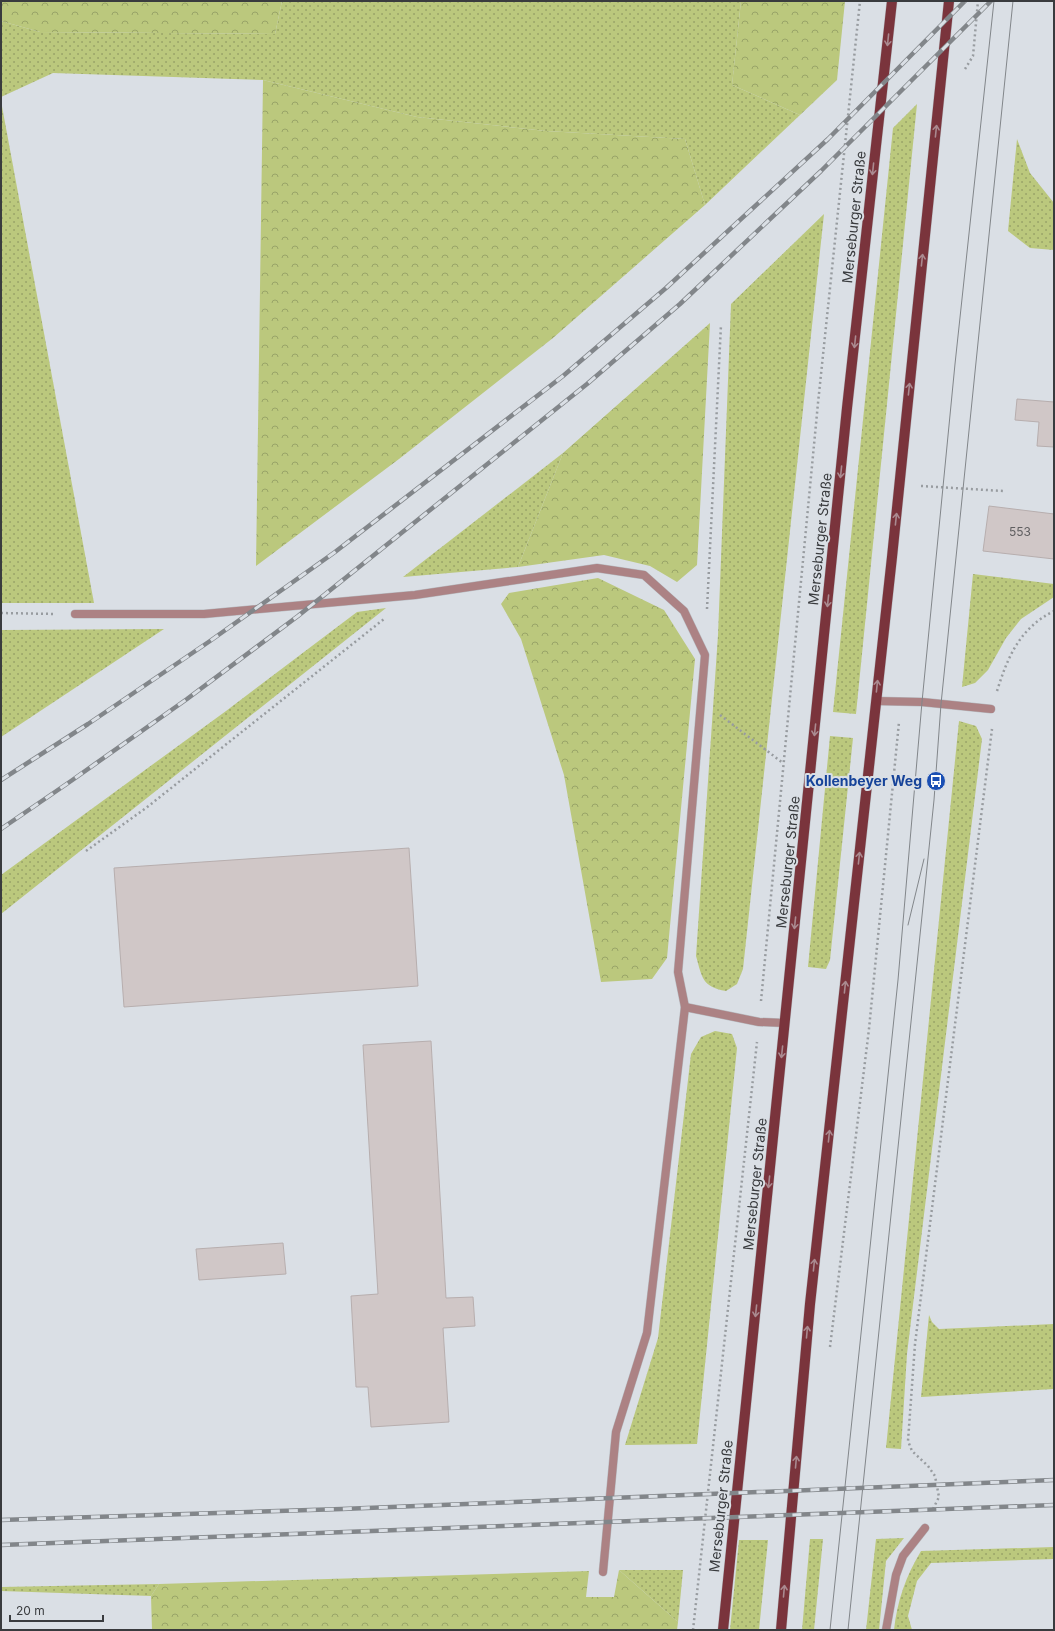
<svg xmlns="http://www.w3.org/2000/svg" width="1055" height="1631" viewBox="0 0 1055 1631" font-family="Inter,sans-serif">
<defs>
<pattern id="grass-dots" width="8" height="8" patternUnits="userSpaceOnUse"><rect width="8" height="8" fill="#bbc87d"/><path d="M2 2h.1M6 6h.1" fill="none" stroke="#99a468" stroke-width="1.8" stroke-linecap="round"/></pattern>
<pattern id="forest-crowns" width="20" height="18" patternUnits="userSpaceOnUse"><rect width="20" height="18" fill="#bbc87d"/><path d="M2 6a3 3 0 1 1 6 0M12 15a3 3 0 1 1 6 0" fill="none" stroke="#99a468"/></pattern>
</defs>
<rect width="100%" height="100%" fill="#dadfe5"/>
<g fill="url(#grass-dots)">
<polygon points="282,1 741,1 732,85 800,115 705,205 685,139 546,131 417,117 263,80 53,73 1,97 1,21 40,32 275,34"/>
<polygon points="1,101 94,603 1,603"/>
<polygon points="917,104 856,714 833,712 893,128"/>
<polygon points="1017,139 1030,173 1054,203 1054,250 1030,248 1008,231"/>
<path d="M824 214 743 969 737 984 726 991C702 987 702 977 696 956L718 635 731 304Z"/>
<polygon points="563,453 518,567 403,577"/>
<polygon points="973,574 1054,584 1054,597 1021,619 1006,638 988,670 975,683 962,687"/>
<polygon points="386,608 1,914 1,875 226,711 357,612"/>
<polygon points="164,629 1,737 1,630"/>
<polygon points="959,721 976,726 982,739 907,1354 901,1449 886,1448"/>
<polygon points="830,736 853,738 830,960 826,969 808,967"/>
<polygon points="715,1031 732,1034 737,1048 697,1444 625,1445 658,1338 691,1054 701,1037"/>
<polygon points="929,1315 932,1322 939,1329 1054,1324 1054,1389 921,1397"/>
<polygon points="904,1538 886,1561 879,1630 866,1630 876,1539"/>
<polygon points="810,1539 823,1539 814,1630 802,1630"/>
<polygon points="739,1540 768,1540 759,1630 730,1630"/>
<path d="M1054 1547V1559L931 1563 917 1581 908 1616 912 1630H894C897 1601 906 1576 921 1551Z"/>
<polygon points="619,1570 683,1570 678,1622"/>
<polygon points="159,1584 151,1596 1,1591 1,1587"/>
</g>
<g fill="url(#forest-crowns)">
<polygon points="1,1 282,1 275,34 40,32 1,21"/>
<polygon points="741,1 845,1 837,80 800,115 732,85"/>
<polygon points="263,80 417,117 546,131 685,139 705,205 553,338 399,459 256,566"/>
<polygon points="710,323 697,565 677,582 650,566 604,555 518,567 563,453"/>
<polygon points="598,578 664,610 695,659 667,958 652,979 601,982 564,775 521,639 501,604 509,593"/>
<polygon points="619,1570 678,1622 677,1630 152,1630 151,1596 159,1584 589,1571 586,1597 614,1597"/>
</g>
<g fill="#d0c7c7" stroke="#b7aeae">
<polygon points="1017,399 1054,402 1054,447 1037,446 1039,422 1015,420"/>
<polygon points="989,506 1054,514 1054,559 983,551"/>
<polygon points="409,848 418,986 124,1007 114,868"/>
<polygon points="431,1041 446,1298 473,1297 475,1326 443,1328 449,1422 371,1427 368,1387 356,1387 351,1296 378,1294 363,1045"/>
<polygon points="283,1243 286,1274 199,1280 196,1249"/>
</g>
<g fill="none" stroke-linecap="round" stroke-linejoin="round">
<defs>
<g id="lane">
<polyline points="75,614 204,614 415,595 597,568 644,575 684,611 705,655 678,972 685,1007 647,1333 616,1432 603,1572"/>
<polyline points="876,701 922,702 991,709"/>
<polyline points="685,1007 759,1022 785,1023"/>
<polyline points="886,1630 896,1575 903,1556 925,1528"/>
</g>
<g id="primary">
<polyline points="723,1630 847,408 892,1"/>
<polyline points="781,1630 810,1304 892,557 949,1"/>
</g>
</defs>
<use href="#lane" stroke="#b7bbc0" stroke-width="9"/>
<use href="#primary" stroke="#b7bbc0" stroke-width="11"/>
<g stroke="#989ca0" stroke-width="2.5" stroke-dasharray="2 3" stroke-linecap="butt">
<polyline points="965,69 973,56 978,1"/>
<polyline points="921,486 1003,491"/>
<polyline points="707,609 721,325"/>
<polyline points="1,613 56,614"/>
<path d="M997 691C1008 656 1020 628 1054 611"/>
<polyline points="720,715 783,763"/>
<polyline points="86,851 146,808 384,619"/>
<polyline points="761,1001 818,403 860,1"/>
<polyline points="830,1347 869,1029 899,722"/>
<polyline points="933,1509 939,1497 935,1476 928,1466 912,1451 908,1441 915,1344 992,729"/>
<polyline points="693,1630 757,1042"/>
</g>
<use href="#lane" stroke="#ac8284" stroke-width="8"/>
<use href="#primary" stroke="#7a343c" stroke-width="10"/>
<g stroke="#82868a" stroke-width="1">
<polyline points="908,925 924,859"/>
<polyline points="830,1630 898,980 922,702 955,364 994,1"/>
<polyline points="848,1630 934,800 941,704 1013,1"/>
</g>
<defs>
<g id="rail">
<polyline points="1,780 88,724 210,641 335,552 563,376 666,288 828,139 965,1"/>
<polyline points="1,829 71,781 187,699 298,616 587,384 680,304 821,171 991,1"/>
<polyline points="1,1520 342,1509 1054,1480"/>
<polyline points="1,1545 1054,1505"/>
</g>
</defs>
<use href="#rail" stroke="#82868a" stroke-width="4.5"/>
<use href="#rail" stroke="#dadfe5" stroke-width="3" stroke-dasharray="9" stroke-linecap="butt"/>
</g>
<defs><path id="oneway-shaft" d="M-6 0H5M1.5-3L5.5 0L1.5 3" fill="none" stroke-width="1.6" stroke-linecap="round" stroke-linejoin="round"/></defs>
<g stroke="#aa8a90">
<use href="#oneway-shaft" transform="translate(888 40) rotate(96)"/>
<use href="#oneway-shaft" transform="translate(936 131) rotate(-84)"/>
<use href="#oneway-shaft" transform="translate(873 169) rotate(96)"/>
<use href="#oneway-shaft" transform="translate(922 260) rotate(-84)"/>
<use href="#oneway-shaft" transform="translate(855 342) rotate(96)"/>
<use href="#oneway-shaft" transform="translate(909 389) rotate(-84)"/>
<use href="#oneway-shaft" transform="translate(841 472) rotate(96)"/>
<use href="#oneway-shaft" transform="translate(896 519) rotate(-84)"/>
<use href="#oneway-shaft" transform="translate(828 601) rotate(96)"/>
<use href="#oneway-shaft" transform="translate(877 686) rotate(-84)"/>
<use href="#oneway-shaft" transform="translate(815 730) rotate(96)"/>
<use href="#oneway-shaft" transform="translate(859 858) rotate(-84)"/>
<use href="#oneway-shaft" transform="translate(795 923) rotate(96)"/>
<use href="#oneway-shaft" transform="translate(845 987) rotate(-84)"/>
<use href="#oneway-shaft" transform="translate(782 1052) rotate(96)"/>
<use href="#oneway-shaft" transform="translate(829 1136) rotate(-84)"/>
<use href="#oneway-shaft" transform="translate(769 1182) rotate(96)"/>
<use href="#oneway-shaft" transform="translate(814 1265) rotate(-84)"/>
<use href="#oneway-shaft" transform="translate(756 1311) rotate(96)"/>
<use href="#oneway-shaft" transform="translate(807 1332) rotate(-85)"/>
<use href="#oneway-shaft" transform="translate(796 1462) rotate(-85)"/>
<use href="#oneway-shaft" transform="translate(784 1591) rotate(-85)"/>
</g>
<defs>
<symbol id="bus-disc" viewBox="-11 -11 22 22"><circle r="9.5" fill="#1a4fb4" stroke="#dadfe5"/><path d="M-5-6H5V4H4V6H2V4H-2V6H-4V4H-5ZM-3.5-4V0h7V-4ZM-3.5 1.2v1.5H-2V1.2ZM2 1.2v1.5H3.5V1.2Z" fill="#fff"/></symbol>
</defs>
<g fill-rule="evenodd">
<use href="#bus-disc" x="925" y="770" width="22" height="22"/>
</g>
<g text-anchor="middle" stroke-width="4" stroke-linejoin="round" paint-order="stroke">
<g font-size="12" fill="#5f5e60">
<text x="1020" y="536">553</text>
</g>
<g font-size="14" fill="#393b3e" stroke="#dadfe5">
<text transform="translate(854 217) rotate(-84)" y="5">Merseburger Straße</text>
<text transform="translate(820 539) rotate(-84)" y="5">Merseburger Straße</text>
<text transform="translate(788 862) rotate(-84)" y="5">Merseburger Straße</text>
<text transform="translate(755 1184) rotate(-84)" y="5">Merseburger Straße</text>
<text transform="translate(721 1506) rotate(-84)" y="5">Merseburger Straße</text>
</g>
<g font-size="14" font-weight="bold" fill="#164399" stroke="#dadfe5" text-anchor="end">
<text x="922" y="786">Kollenbeyer Weg</text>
</g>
</g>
<rect width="1055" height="1631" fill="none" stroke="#393b3e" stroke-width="4"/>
<path d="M10 1615v6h93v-6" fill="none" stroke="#393b3e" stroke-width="2"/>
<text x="16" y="1615" font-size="12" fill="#393b3e" stroke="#dadfe5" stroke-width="3" paint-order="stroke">20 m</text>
</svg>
